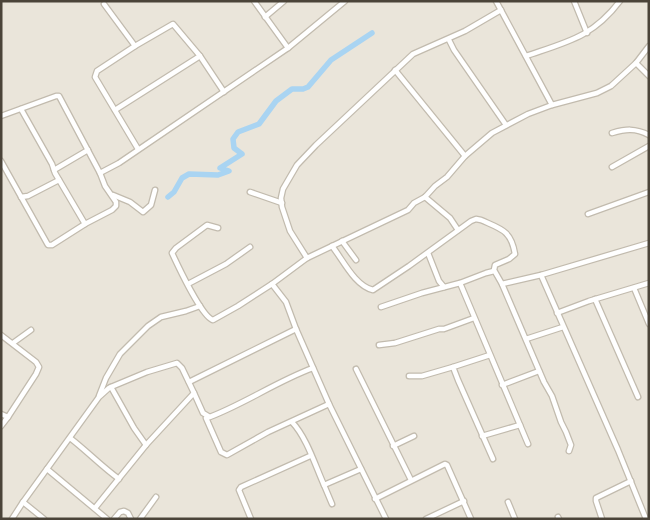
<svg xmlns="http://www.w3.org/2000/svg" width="650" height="520" viewBox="0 0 650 520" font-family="Poppins,sans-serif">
<rect width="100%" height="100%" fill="#f6f3ec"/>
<rect fill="#eae5da" x="1" y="1" width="648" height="518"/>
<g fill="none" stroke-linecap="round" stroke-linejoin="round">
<polyline stroke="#a9d4f2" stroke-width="5.5" points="168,197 174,192 182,178 189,174 218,175 229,171 220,168 242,154 234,148 233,139 238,132 259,124 276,101 292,89 303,89 308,87 331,60 372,33"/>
<defs>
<g id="minor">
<polyline points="254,1 288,48"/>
<polyline points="496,1 552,105"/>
<polyline points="574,1 587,33"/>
<polyline points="104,4 135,46"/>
<polyline points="265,17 284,1"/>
<polyline points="449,40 454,50 506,125"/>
<path d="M526 56C567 42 593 37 620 1"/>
<polyline points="636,63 649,76"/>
<polyline points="395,70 465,156"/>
<polyline points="21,109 52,164 55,173 85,224"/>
<polyline points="115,110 200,56"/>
<polyline points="1,116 56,96 59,96 100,173 105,186 116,202 116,206 112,210 85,224 52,245 48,245 1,161"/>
<path d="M612 133C626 129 635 128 649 135"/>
<polyline points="138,149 95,77 97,71 135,46 173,24 200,56 224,92"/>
<polyline points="612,167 649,146"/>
<polyline points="54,170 88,150"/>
<polyline points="100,173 119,163 288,48 345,1"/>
<polyline points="250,192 282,203"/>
<polyline points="113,195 130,202 143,212 151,205 155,190"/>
<polyline points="21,197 28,196 59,180"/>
<polyline points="425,197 450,218 458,230"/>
<polyline points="588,214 649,192"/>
<path d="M218 228 207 225 176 248 172 253C178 266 202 317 213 320L238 306 272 284 307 258 408 210 414 203 425 197 435 186 447 177 465 156 492 133 528 114 552 105 597 93 611 86 636 63 649 46"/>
<polyline points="342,241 356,260"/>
<path d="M332 246C343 260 355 286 373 290L409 266 471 221 476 219 481 220C501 229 511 230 515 254L509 259 495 265 494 270 502 284 544 382 552 396 561 422 566 432 571 445 569 451"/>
<polyline points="428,253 439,281 444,287"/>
<polyline points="307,258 290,231 282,207 281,198 283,189 297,165 316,145 413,54 465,31 501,10"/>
<polyline points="541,275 618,450 646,519"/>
<polyline points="460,283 528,444"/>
<polyline points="188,284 226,264 250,247"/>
<polyline points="272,284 286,302 296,329 329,404 386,519"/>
<polyline points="502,284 541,275 649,243"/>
<polyline points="634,288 649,324"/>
<polyline points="595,299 638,397"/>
<polyline points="381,307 422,293 460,283 486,273 494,271"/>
<polyline points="557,313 589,301 649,283"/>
<polyline points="1,335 36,362 39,367 36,374 8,417"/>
<polyline points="526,339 563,327"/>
<polyline points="13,343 31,330"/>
<polyline points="379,345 395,343 439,329 444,329 474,318"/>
<polyline points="490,355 453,367 458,380 493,459"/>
<polyline points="356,369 411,480"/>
<polyline points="409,376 422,376 453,367"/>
<polyline points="189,382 296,329"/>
<polyline points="502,385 539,371"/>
<polyline points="111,387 147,372 177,363 182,368 194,393"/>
<polyline points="99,396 106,378 120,354 148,326 161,317 186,311 200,306"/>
<polyline points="1,414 8,417 1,426"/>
<polyline points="206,418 221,452 227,455 268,432 329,404"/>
<path d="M292 422C307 438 315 465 324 485L361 469"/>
<polyline points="482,436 520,425"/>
<path d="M70 438C87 451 101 466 119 479"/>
<polyline points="393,446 414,436"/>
<polyline points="47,469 107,519"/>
<polyline points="324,485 332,504"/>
<polyline points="375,499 445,464 447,465 471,519"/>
<polyline points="508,502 515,519"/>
<polyline points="95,508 146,445"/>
<polyline points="558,517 559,519"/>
<polyline points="12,519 23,502"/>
<path d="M44 519 23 502 99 397 109 388 111 387 134 428 146 445 194 393 203 413 208 416 207 418C243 405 277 381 313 368"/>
<polyline points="114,519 120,512 124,511 128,513 131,519"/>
<polyline points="140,519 156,497"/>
<polyline points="251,519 239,490 241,487 310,456"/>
<polyline points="426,519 464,501"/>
<polyline points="602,519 596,501 596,498 631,481"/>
</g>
</defs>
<use href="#minor" stroke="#c2bbae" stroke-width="7"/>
<use href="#minor" stroke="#fff" stroke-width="4.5"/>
</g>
<rect width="650" height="520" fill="none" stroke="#4b4439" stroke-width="5"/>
</svg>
